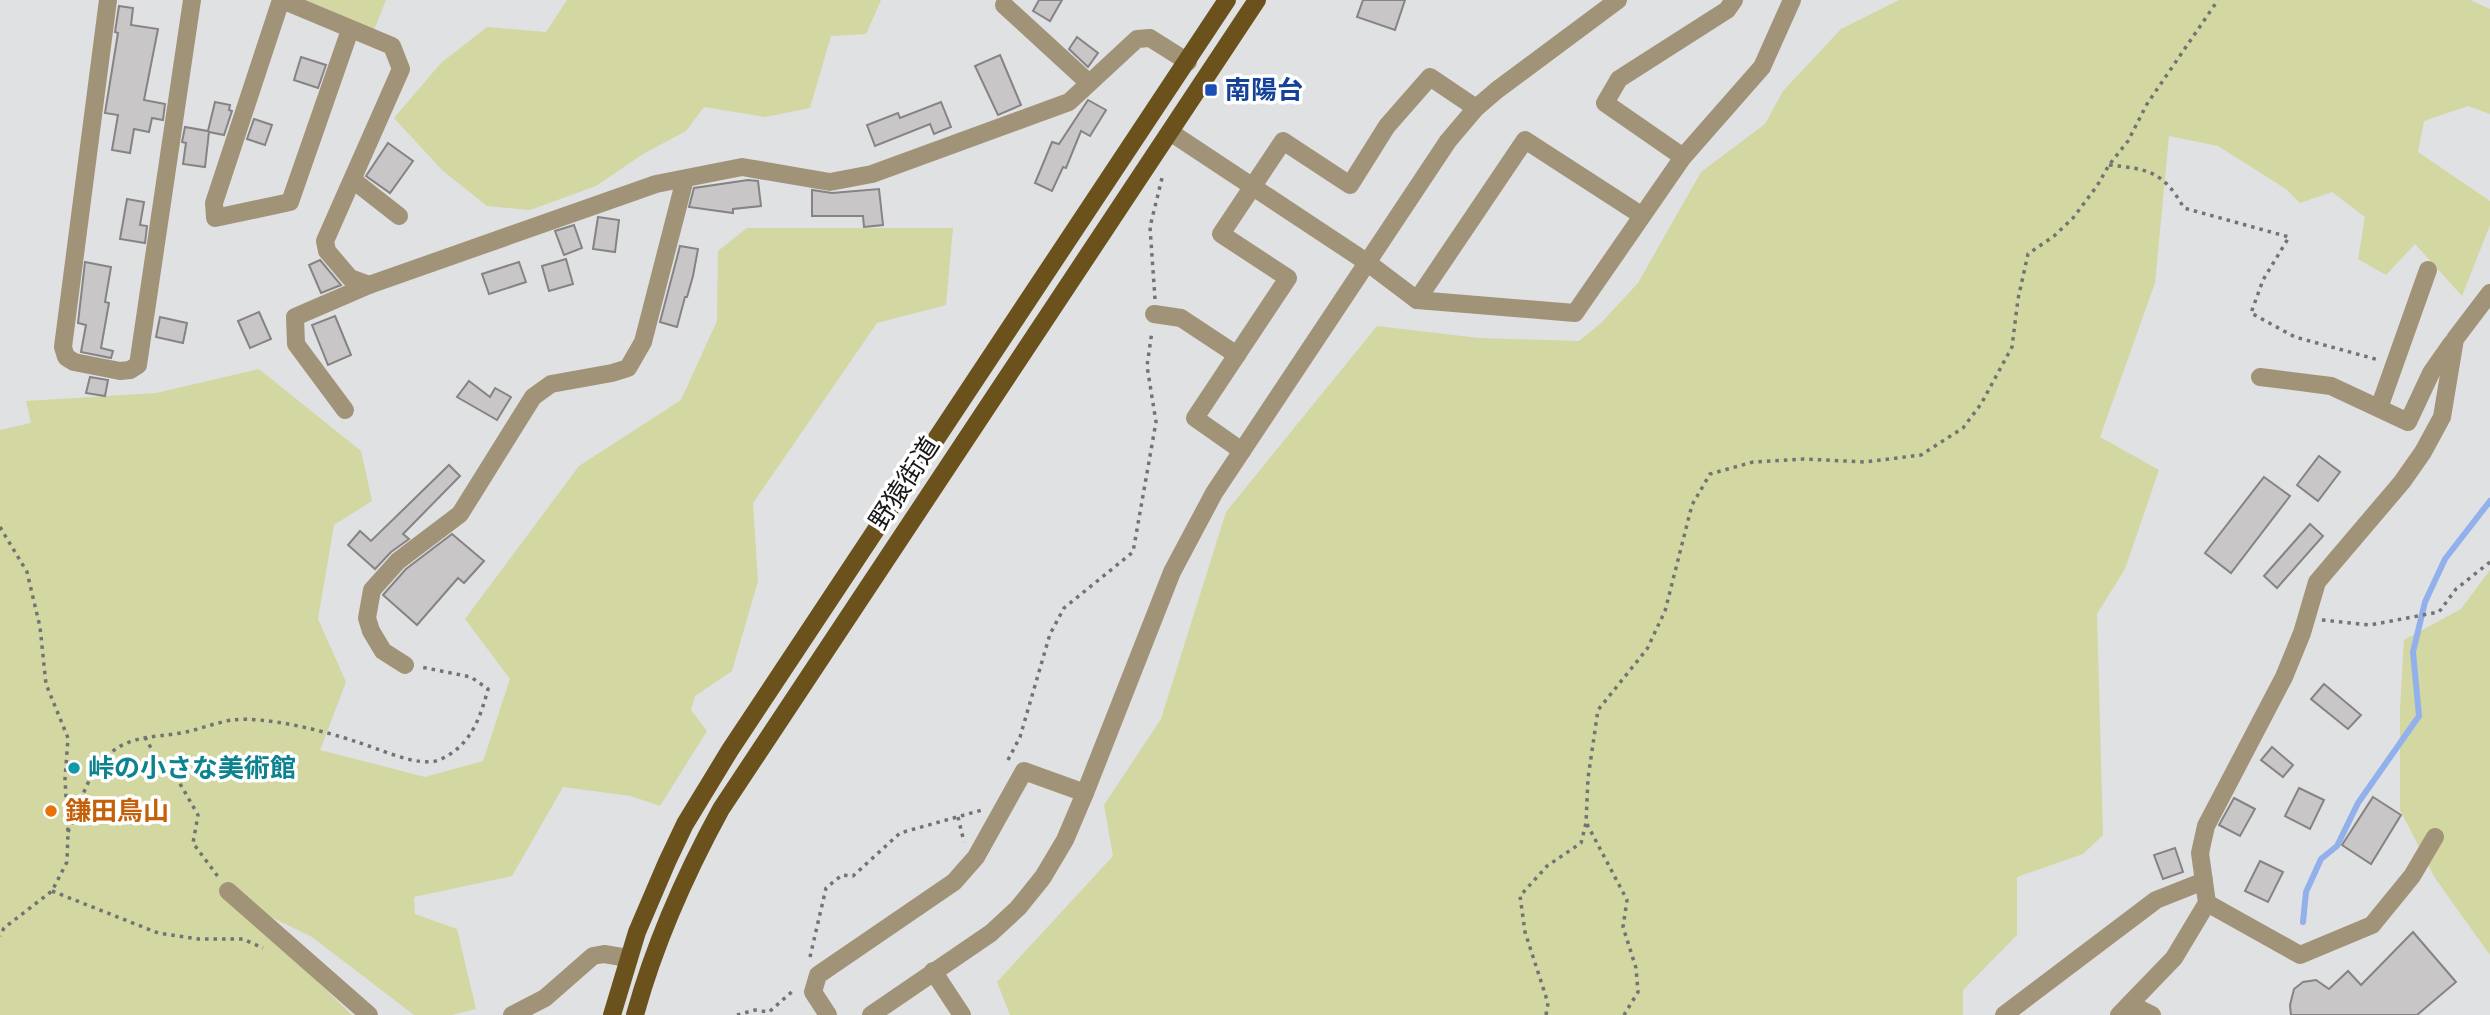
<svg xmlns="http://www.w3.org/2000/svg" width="2490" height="1015" viewBox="0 0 2490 1015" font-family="'Titillium Web','Noto Sans JP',sans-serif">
<rect width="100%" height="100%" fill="#e0e1e3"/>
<g fill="#d3d7a1">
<polygon points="306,0 386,0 374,30"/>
<polygon points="567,0 881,0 866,34 831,36 810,108 765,117 704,107 686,131 643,154 596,186 530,210 487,206 442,170 394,118 441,63 487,27 546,32"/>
<polygon points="1899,0 2470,0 2490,9 2490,114 2468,106 2424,121 2418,152 2490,201 2490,225 2462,296 2415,244 2386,275 2358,259 2365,217 2332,192 2300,203 2286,189 2218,146 2169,136 2155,283 2100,437 2159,470 2125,569 2097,614 2103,835 2083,854 2017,877 2017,935 1963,990 1963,1015 1010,1015 997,982 1113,856 1104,805 1161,719 1226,512 1377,326 1479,338 1579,341 1601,323 1638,283 1701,172 1765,124 1783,91 1841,29"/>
<polygon points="747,228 953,228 946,305 877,323 753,503 758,581 732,671 695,696 691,710 707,731 660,806 631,796 563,787 512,876 414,897 415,914 457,929 476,1009 451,1015 414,1015 312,937 271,917 258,924 352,1015 0,1015 0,430 31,423 26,401 156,393 259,369 361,451 372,501 334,525 318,619 346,682 320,750 425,777 483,761 510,679 465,619 579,466 681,400 717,321 718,251"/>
<polygon points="2490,570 2490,955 2435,878 2400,810 2400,709 2404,640 2461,609"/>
</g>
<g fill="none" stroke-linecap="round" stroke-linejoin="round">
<polyline stroke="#92b0eb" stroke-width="6" points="2303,922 2306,892 2321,859 2337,846 2358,803 2419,716 2413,652 2425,602 2445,559 2490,501"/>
</g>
<g fill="#c9c6c7" stroke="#858383" stroke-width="2">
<polygon points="1039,0 1062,0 1050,21 1033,11"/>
<polygon points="1363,0 1405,0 1395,30 1357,17"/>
<polygon points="119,6 133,8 131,25 158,29 144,100 165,104 163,120 152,118 149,132 134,129 130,153 112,150 118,115 105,113 118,33 115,32"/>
<polygon points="1077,37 1098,53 1088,67 1069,49"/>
<polygon points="1000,55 1021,105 998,115 975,66"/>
<polygon points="301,57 326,65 318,88 294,80"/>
<polygon points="1088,100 1106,110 1090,136 1081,131 1066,168 1063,167 1052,191 1035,183 1052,142 1059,144"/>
<polygon points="215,102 230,105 229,110 232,111 224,135 209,132 205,167 183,164 186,143 182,142 185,127 208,131"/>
<polygon points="941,102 951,127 934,134 930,124 875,146 867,125 898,113 900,118"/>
<polygon points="254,119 272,125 265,145 247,139"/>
<polygon points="388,143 413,161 390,193 366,176"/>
<polygon points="748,180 758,181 761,206 733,209 733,213 689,207 694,188"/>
<polygon points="879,189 883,225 864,227 863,216 812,216 812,190 832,193"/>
<polygon points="127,199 144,202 140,225 147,226 145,243 120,239"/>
<polygon points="598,217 619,220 615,252 593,249"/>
<polygon points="574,225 582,248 564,255 555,231"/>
<polygon points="680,246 698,249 693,276 687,297 685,297 677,327 660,322"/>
<polygon points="566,259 573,284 549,291 542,266"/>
<polygon points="320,260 341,285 321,293 309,265"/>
<polygon points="85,262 111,267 105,302 109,303 101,348 113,351 111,358 81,352 86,325 78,323"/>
<polygon points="519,262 526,282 489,294 482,274"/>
<polygon points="259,312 271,339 250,348 238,321"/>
<polygon points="335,316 351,355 328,365 312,325"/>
<polygon points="160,317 187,323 183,343 156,337"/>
<polygon points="90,377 108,380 105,396 86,393"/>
<polygon points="469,381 490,397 495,388 511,397 497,420 457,397"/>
<polygon points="2319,456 2340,472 2318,501 2297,485"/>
<polygon points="449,465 460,476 403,534 409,539 391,552 375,569 348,545 360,531 371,541"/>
<polygon points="2264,477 2290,496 2231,573 2205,553"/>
<polygon points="2310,524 2323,536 2277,588 2264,576"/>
<polygon points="452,534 484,561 464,583 458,578 417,625 383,595 406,569"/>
<polygon points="2324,684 2361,715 2348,729 2311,699"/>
<polygon points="2272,747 2293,765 2283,777 2261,760"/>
<polygon points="2299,788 2324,800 2310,829 2285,816"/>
<polygon points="2373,797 2401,815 2371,864 2342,845"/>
<polygon points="2234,798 2255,809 2240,836 2219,825"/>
<polygon points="2175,848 2183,872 2163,879 2154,855"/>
<polygon points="2260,861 2283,872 2268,902 2245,891"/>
<polygon points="2413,932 2456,982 2417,1015 2291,1015 2290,1005 2294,989 2303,982 2316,980 2329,989 2348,971 2361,985"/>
</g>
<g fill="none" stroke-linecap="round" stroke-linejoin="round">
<g stroke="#737374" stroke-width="3.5" stroke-dasharray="3.5 5" stroke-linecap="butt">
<path d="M2109 165C2148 169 2163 171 2184 208L2289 237 2263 280 2251 313 2295 337 2379 360"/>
<polyline points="1155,299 1150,227 1162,178"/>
<polyline points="0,527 27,572 40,627 46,684 68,738 65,779 68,832 67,862 52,891 4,928 0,936"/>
<polyline points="2322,620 2370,625 2439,612 2456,589 2490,562"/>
<polyline points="145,737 158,761 175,775 198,815 193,843 219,878"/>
<polyline points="1008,760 1020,737 1050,634 1064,608 1133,552 1156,422 1147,366 1152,331"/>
<polyline points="958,817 964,842"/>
<polyline points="1587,824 1627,900 1623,927 1636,968 1638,992 1624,1015"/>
<path d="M68 832C78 810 86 778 103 760 126 735 151 738 181 733 198 730 214 723 232 720 266 716 325 731 357 742 378 748 418 768 439 760 470 747 480 719 488 689L471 677 421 667"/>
<polyline points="52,891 158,933 199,939 243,939 263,948"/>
<polyline points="810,957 826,888 842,875 853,876 900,833 982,810"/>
<polyline points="737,1015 755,1010 769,1012 795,989"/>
<polyline points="1546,1015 1548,1003 1525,932 1520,896 1547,866 1581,843 1586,823 1588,778 1598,710 1647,649 1665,611 1692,505 1710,474 1753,462 1804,459 1865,462 1921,455 1963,428 1981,404 2012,347 2018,299 2028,254 2054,236 2073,218 2097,186 2109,165 2128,141 2147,104 2218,0"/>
</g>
<g stroke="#a19378" stroke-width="18">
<polyline points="108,0 63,347 66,357 74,362 120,371 130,370 138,365 192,0"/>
<polyline points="281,0 214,203 215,218 290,202 350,30"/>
<polyline points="282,0 392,46 401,69 325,241 327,251 350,278 369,285"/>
<polyline points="1004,5 1089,83"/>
<polyline points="1170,132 1368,263 1417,300 1575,313 1683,157 1762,67 1792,0"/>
<polyline points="1683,157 1605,103 1619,79 1727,10 1734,0"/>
<polyline points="353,180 399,216"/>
<polyline points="1417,300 1525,140 1641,215"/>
<polyline points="1154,314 1181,318 1237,355"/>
<polyline points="2260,377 2331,386 2408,422 2431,373 2452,343"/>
<polyline points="2379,408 2428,270"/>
<polyline points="345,410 296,344 295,317 369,285 656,184 742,167 830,182 872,174 1069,102 1137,39 1150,38 1188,62"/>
<polyline points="1242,451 1195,418 1288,278 1221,234 1283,141 1350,185 1387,126 1430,77 1476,108"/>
<polyline points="405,665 383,651 371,631 367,618 372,590 398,561 460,514 533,397 551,384 612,373 628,368 643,342 685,179"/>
<polyline points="228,891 369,1015"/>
<polyline points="2207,903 2300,955 2372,925 2412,876 2435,837"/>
<polyline points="933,971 962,1015"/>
<polyline points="2130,1004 2152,1015"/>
<polyline points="512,1015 545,998 593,956 604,954 628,958"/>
<polyline points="828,1015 813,992 818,975 954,882 976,857 1024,771 1085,793"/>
<polyline points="871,1015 991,933 1018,908 1043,877 1065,840 1085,793 1172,572 1214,493 1448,141 1476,108 1497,90 1618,0"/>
<polyline points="2004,1015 2156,900 2204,881"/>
<polyline points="2119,1015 2174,958 2207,903 2200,853 2206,826 2284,677 2302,633 2317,582 2402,482 2423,452 2442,417 2455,339 2490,293"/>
</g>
<g stroke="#6b521c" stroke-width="18">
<polyline points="612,1015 637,932 667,862 685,824 730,750 1227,0"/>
<path d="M635 1015C655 942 685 875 721 809L1257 0"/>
</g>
</g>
<rect fill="#1a4fb4" stroke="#fff" stroke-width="2.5" x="1204" y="83" width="14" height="14" rx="3.5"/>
<circle fill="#0f9aa8" stroke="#fff" stroke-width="2.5" cx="74" cy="768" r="7"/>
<circle fill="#e8710a" stroke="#fff" stroke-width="2.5" cx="51" cy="811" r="7"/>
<g text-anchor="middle" stroke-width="7" stroke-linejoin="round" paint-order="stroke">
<g font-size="26" font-weight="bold" fill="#164399" stroke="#fff" text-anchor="start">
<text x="1225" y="99">南陽台</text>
</g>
<g font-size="26" fill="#171718" stroke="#fff">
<text transform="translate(904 483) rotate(-57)" y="9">野猿街道</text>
</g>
<g font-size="26" font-weight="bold" fill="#0d838f" stroke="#fff" text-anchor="start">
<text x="88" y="777">峠の小さな美術館</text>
</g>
<g font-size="26" font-weight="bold" fill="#c56008" stroke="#fff" text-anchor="start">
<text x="65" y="820">鎌田鳥山</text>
</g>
</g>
</svg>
